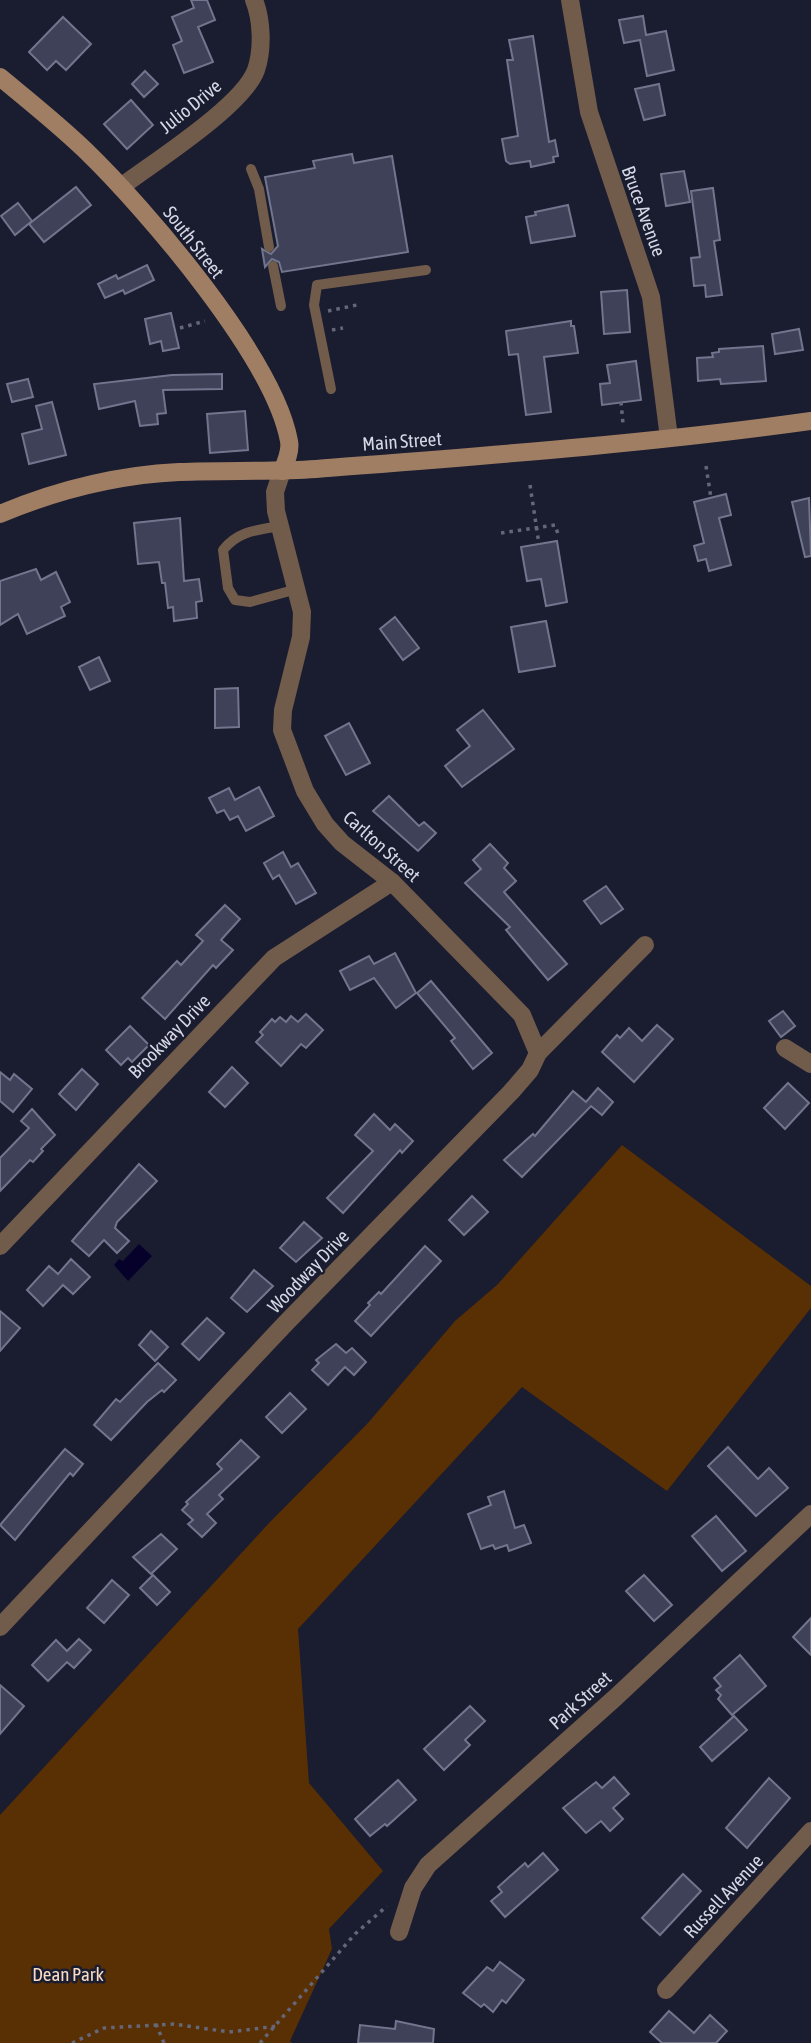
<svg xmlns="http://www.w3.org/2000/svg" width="811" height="2043" viewBox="0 0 811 2043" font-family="'Asap Condensed',sans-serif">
<rect width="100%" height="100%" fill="#1a1c30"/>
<polygon fill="#592f04" points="622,1145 811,1286 811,1308 667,1491 522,1387 298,1629 309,1783 383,1871 329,1929 332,1949 290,2041 292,2043 0,2043 0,1815 270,1522 368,1423 455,1321 497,1285"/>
<polygon fill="#06012b" points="139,1244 152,1256 128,1281 114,1265 119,1259 123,1261"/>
<g fill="#3e4158" stroke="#71758d" stroke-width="2">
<polygon points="191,0 207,0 215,20 198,27 213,62 184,73 173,45 182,41 172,17 194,8"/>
<polygon points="643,16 646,35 666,31 674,70 647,76 640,40 624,43 619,20"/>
<polygon points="63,17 91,44 66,70 56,61 47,70 29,52"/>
<polygon points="533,36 549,142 555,140 558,156 553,157 554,162 531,167 530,161 510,164 506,161 502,139 518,136 507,60 513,60 509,40"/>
<polygon points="145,71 158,84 144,97 132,84"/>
<polygon points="659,84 665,115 644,120 635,89"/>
<polygon points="131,100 153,125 127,149 104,124"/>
<polygon points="352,154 354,163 392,156 408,252 282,272 279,262 272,259 265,267 262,249 271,254 278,246 265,177 315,168 313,161"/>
<polygon points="684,171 690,202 666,206 661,174"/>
<polygon points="76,187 91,205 44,242 29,224"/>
<polygon points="713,188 720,240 714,241 722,295 706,297 705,285 694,286 691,258 700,257 691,191"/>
<polygon points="18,203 32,221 15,235 1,216"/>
<polygon points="568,205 575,236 531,243 526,217 536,215 535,212"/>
<polygon points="147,265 154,280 125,294 123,290 105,298 98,284 116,275 118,279"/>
<polygon points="627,290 630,332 604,334 601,292"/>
<polygon points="171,313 179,348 163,351 161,341 150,344 145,319"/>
<polygon points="571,321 571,326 574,326 578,353 544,357 551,412 526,415 518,354 509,355 506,331"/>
<polygon points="799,329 803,350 775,354 772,334"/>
<polygon points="763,346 766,381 721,384 720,379 698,381 697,358 713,357 712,353 719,352 719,349"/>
<polygon points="636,361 641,400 602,405 600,384 610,383 607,365"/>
<polygon points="222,374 222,389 163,390 166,413 157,414 158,424 140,426 135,401 99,409 94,384 172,375"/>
<polygon points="28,379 33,397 12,402 7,384"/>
<polygon points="52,402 66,455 29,464 22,434 42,429 36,406"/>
<polygon points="245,411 248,450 210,453 207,414"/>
<polygon points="726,494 731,515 719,518 731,565 709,571 706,559 698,561 694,546 704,543 694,502"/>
<polygon points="809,498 811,556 805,557 792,502"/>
<polygon points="180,518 184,581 199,579 202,601 196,602 197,618 174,621 173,607 168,608 165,583 162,583 159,562 138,564 134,523"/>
<polygon points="557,541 567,602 546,606 541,579 527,581 521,547"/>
<polygon points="36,569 41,580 56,572 70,602 61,607 65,616 27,634 18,614 0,625 0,581"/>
<polygon points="395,617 419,648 403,660 380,629"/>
<polygon points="546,621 555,666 519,672 511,627"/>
<polygon points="99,657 110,681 90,690 79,667"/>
<polygon points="238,688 239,727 215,728 215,689"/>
<polygon points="483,710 514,749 462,787 445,766 470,746 457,730"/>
<polygon points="349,723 370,763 346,775 325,736"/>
<polygon points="259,787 274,816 246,831 238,816 230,820 224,810 217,813 209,798 229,788 235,800"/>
<polygon points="389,796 419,826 424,822 436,833 418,851 373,811"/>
<polygon points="490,844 508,863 504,868 516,881 504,892 567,964 548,980 506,930 510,927 465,883 481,869 473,860"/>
<polygon points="283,852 291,867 298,863 316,893 296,904 279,875 273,879 264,863"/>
<polygon points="606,886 623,909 601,924 584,901"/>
<polygon points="225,905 240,919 221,940 233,950 216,968 213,965 165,1019 142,998 177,961 181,965 203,941 196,935"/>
<polygon points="395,953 416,993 396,1008 374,978 350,990 340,971 369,956 374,964"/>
<polygon points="431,981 492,1053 473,1069 451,1041 455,1038 417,993"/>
<polygon points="783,1011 795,1026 781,1037 769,1021"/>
<polygon points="306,1014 323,1030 306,1048 301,1044 281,1066 256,1042 263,1035 260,1032 272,1019 275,1022 280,1017 286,1022 291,1016 298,1022"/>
<polygon points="657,1025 673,1039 634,1082 602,1052 617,1035 620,1038 629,1028 642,1041"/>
<polygon points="130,1026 149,1045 132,1062 128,1058 121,1065 106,1050"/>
<polygon points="232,1067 248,1083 225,1107 209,1092"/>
<polygon points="82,1069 98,1084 76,1110 59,1094"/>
<polygon points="0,1072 10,1080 14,1074 32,1089 13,1112 0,1101"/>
<polygon points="788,1083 809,1103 785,1129 764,1108"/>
<polygon points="598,1088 613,1102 602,1115 591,1106 522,1177 504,1160 533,1134 535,1136 573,1091 586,1102"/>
<polygon points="32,1109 55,1135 41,1149 43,1151 33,1162 30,1160 0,1191 0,1158 29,1128 21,1121"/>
<polygon points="374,1114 390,1130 395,1124 413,1141 402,1153 400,1150 343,1213 327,1198 373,1151 355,1135"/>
<polygon points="139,1164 157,1181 117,1222 115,1228 129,1241 117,1253 104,1240 89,1256 72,1241"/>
<polygon points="472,1196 488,1212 464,1235 449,1220"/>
<polygon points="304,1222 322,1238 296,1262 280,1248"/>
<polygon points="425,1246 441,1261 371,1336 355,1321 370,1305 368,1303 379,1292 381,1294"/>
<polygon points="71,1259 90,1277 73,1294 63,1285 43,1306 27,1290 49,1266 58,1274"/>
<polygon points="254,1270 273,1286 247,1312 231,1298"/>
<polygon points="0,1311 20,1328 0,1351"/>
<polygon points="207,1318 224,1333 199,1360 182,1344"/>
<polygon points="151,1331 168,1347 155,1361 139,1345"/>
<polygon points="336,1344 346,1353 352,1348 366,1362 354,1375 345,1367 328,1385 312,1370 319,1363 316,1360"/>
<polygon points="158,1363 176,1380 164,1392 162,1390 147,1402 111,1440 94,1425 116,1399 120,1402"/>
<polygon points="290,1393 306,1409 282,1433 266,1417"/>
<polygon points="241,1440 259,1457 219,1495 223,1499 207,1514 216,1523 202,1537 188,1524 193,1520 182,1510 188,1504 186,1502 222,1469 217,1464"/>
<polygon points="728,1447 758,1479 769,1468 788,1488 756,1516 708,1466"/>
<polygon points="65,1449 83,1464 73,1476 70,1473 15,1540 0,1525"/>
<polygon points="504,1491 515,1528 524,1525 531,1543 509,1551 507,1545 495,1549 493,1545 481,1549 468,1514 491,1505 488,1497"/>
<polygon points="716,1516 746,1551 722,1571 692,1536"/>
<polygon points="161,1534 177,1549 151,1574 133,1557"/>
<polygon points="153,1575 170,1592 157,1605 140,1588"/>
<polygon points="644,1575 672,1605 654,1621 626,1591"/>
<polygon points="112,1580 129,1595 104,1623 87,1608"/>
<polygon points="811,1618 811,1655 793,1637"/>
<polygon points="79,1639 91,1650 74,1668 67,1662 48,1681 32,1665 56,1640 67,1651"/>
<polygon points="740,1655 766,1686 732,1715 718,1699 721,1695 716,1690 721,1686 714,1678"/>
<polygon points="0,1685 24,1706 0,1734"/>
<polygon points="470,1706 485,1721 465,1740 470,1745 444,1770 424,1749"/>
<polygon points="734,1716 747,1730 712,1761 700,1747"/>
<polygon points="614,1777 629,1794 613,1808 623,1819 610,1831 601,1821 586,1833 563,1808 596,1782 602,1788"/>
<polygon points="769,1778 790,1798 747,1848 726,1828"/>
<polygon points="398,1780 416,1800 387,1826 385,1824 370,1836 355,1819"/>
<polygon points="543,1853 558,1870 505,1917 491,1901 502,1892 498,1887 525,1863 528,1867"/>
<polygon points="683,1874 701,1891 660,1935 642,1918"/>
<polygon points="500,1962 524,1980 506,2003 502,2000 493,2012 484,2004 481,2007 463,1993 487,1967 493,1971"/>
<polygon points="669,2011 694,2033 710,2015 727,2031 716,2043 662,2043 650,2032"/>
<polygon points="396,2021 434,2029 433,2043 358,2043 360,2025 395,2029"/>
</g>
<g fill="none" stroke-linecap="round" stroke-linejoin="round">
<g stroke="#656779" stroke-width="3.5" stroke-dasharray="3.5 5" stroke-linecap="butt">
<polyline points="328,311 357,305"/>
<polyline points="180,328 205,321"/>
<polyline points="332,330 343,328"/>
<polyline points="621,402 623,424"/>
<polyline points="706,466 711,498"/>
<polyline points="530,485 539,544"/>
<polyline points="501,533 555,525 559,537"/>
<polyline points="156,2024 164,2043"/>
<polyline points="72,2043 104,2028 174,2024 229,2032 278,2026"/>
<polyline points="260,2043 355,1934 387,1906"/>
</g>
<g stroke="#715b4b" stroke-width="10">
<polyline points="251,169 259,189 269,247"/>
<polyline points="273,266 281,306"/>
<polyline points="331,389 314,305 317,285 426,270"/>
<path d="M280 526C257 530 238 531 223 550L228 588 235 600 250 602 297 589"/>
</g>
<g stroke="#715b4b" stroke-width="18">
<polyline points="570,0 589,112 651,297 669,438"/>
<path d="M121 187C154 162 243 106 256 70 263 49 262 20 254 0"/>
<polyline points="282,471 275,492 276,511 302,612 301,637 283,710 282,730 305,791 325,824 342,843 392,882 522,1015 538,1053"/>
<polyline points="785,1048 811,1064"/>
<polyline points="0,1246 274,958 392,882"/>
<polyline points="0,1627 284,1325 511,1092 530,1070 538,1053 645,945"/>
<polyline points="399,1932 413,1888 428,1865 616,1697 811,1514"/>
<polyline points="666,1990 811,1831"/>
</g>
<g stroke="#a07e63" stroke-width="18">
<path d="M0 77C29 101 58 124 85 150 146 209 274 358 289 441 291 451 286 462 282 471"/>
<path d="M0 514C57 490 117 475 179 472 225 470 271 472 316 469 481 456 647 444 811 421"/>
</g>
</g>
<g text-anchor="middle" stroke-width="5" stroke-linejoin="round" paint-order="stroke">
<g font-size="19" fill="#d4d7e5" stroke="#1a1c30">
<text transform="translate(190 106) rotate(-39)" y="7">Julio Drive</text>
<text transform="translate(644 211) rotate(70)" y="7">Bruce Avenue</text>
<text transform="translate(194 242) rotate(52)" y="7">South Street</text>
<text transform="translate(402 441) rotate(-4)" y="7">Main Street</text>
<text transform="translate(382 846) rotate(42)" y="7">Carlton Street</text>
<text transform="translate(169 1036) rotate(-46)" y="7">Brookway Drive</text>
<text transform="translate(308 1271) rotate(-46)" y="7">Woodway Drive</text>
<text transform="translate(580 1700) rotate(-42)" y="7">Park Street</text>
<text transform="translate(723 1896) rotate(-47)" y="7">Russell Avenue</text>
</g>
<g font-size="19" fill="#f9dbc4" stroke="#1a1c30">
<text x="68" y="1981">Dean Park</text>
</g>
</g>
</svg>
